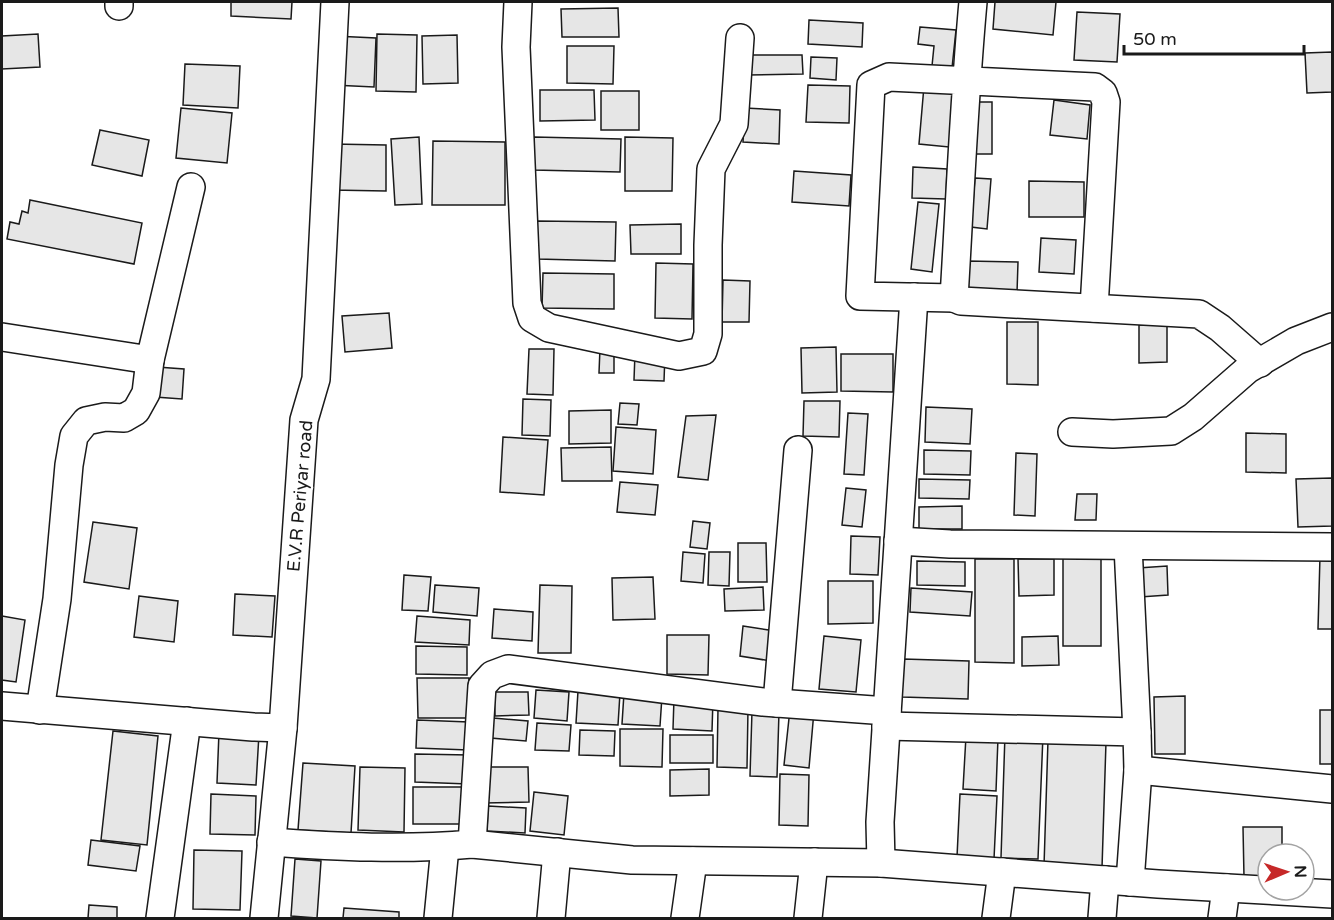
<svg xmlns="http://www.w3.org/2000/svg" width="1334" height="920" viewBox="0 0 1334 920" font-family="'Varela Round',sans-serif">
<rect width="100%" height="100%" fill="#fff"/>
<g fill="#e6e6e6" stroke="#1a1a1a" stroke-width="1.5">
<polygon points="231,2 292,2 291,19 231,16"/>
<polygon points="995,2 1056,2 1053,35 993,29"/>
<polygon points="618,8 619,37 562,37 561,9"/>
<polygon points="1077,12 1120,14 1117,62 1074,60"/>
<polygon points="809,20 863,23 862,47 808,44"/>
<polygon points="920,27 956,30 952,68 932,66 934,46 918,44"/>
<polygon points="38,34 40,67 2,69 2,36"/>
<polygon points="377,34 417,35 416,92 376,91"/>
<polygon points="457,35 458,83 423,84 422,36"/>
<polygon points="334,36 376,38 374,87 333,85"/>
<polygon points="567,46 614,46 613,84 567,83"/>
<polygon points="1332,52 1332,92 1307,93 1305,53"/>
<polygon points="747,55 802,55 803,74 748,75"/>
<polygon points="811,57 837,58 836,80 810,78"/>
<polygon points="185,64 240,66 238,108 183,105"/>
<polygon points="808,85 850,86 849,123 806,122"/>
<polygon points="924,86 954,89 949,147 919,144"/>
<polygon points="540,90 594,90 595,120 540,121"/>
<rect x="601" y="91" width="38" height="39"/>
<polygon points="1054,100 1090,105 1087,139 1050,135"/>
<rect x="972" y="102" width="20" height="52"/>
<polygon points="181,108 232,113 227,163 176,158"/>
<polygon points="745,108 780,110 779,144 743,142"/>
<polygon points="100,130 149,140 142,176 92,165"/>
<polygon points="419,137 422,204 395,205 391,139"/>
<polygon points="534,137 621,139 620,172 533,170"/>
<polygon points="625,137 673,138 672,191 625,191"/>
<polygon points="433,141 505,142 505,205 432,205"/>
<polygon points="332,144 386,145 386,191 331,190"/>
<polygon points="913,167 947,169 946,199 912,198"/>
<polygon points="794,171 851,175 849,206 792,202"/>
<polygon points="975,178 991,179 987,229 971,227"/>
<polygon points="1029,181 1084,182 1084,217 1029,217"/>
<polygon points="30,200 142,223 134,264 7,239 10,222 19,224 22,211 28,213"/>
<polygon points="918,202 939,204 932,272 911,269"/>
<polygon points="537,221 616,222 615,261 537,259"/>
<polygon points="681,224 681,254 631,254 630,225"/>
<polygon points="1041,238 1076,240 1074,274 1039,272"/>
<polygon points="967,261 1018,262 1017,293 966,292"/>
<polygon points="656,263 693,264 692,319 655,318"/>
<polygon points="543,273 614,274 614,309 542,308"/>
<polygon points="723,280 750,281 749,322 722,322"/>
<polygon points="389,313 392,348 345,352 342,316"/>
<polygon points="1007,322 1038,322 1038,385 1007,384"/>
<polygon points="1139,325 1167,325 1167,362 1139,363"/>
<polygon points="836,347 837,392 802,393 801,348"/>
<polygon points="600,348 614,348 614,373 599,373"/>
<polygon points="529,349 554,349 553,395 527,394"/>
<polygon points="635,353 665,354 664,381 634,380"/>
<polygon points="841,354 893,354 893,392 841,391"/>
<polygon points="157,367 184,369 182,399 155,397"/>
<polygon points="523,399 551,400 550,436 522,435"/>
<polygon points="804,401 840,401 839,437 803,436"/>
<polygon points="620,403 639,404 637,425 618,424"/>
<polygon points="926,407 972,409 970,444 925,442"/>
<polygon points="611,410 611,443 569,444 569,411"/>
<polygon points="848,413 868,414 864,475 844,474"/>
<polygon points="716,415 708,480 678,477 686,416"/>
<polygon points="616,427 656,430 653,474 613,471"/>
<polygon points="1246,433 1286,434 1286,473 1246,472"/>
<polygon points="503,437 548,440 544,495 500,492"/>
<polygon points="611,447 612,481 562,481 561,448"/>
<polygon points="924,450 971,451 970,475 924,474"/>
<polygon points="1016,453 1037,454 1035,516 1014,515"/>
<polygon points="1332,478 1332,526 1298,527 1296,479"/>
<polygon points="919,479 970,480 969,499 919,498"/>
<polygon points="620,482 658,485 655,515 617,512"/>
<polygon points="846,488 866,490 862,527 842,525"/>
<polygon points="1077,494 1097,494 1096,520 1075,520"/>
<polygon points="962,506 962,529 919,529 919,507"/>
<polygon points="693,521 710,523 707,549 690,547"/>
<polygon points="93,522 137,528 129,589 84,582"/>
<polygon points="851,536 880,537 878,575 850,574"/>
<polygon points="738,543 766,543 767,582 738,582"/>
<polygon points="683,552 705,554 703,583 681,581"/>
<polygon points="709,552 730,552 729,586 708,585"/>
<polygon points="1063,552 1101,553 1101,646 1063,646"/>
<polygon points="1320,556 1332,556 1332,629 1318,629"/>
<polygon points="975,559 1014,559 1014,663 975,662"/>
<polygon points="1018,559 1054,559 1054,595 1019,596"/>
<polygon points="917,561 965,562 965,586 917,585"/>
<polygon points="1167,566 1168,595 1140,597 1138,568"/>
<polygon points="404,575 431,577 428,611 402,610"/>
<polygon points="653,577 655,619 613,620 612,578"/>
<polygon points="828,581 873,581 873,623 828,624"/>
<polygon points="435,585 479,588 477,616 433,612"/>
<polygon points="540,585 572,586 571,653 538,653"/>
<polygon points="763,587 764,610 725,611 724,589"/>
<polygon points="911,588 972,592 970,616 910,612"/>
<polygon points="235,594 275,596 272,637 233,635"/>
<polygon points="139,596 178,601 174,642 134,637"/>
<polygon points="494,609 533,612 532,641 492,638"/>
<polygon points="2,616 25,620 16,682 2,680"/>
<polygon points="417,616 470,620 469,645 415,642"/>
<polygon points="743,626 775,631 771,661 740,656"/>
<polygon points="667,635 709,635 708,675 667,674"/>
<polygon points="824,636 861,640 856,692 819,689"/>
<polygon points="1058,636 1059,665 1022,666 1022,637"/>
<polygon points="416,646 467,647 467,675 416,674"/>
<polygon points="903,659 969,661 968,699 902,697"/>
<polygon points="417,678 469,678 468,718 418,718"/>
<polygon points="536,690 569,692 567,721 534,718"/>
<polygon points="578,691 620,693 618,725 576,723"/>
<polygon points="494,692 528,692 529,715 495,716"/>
<polygon points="624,693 662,696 660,726 622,724"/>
<polygon points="1185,696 1185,754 1155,754 1154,697"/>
<polygon points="674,698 713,699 712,731 673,729"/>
<polygon points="718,708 748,709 747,768 717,767"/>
<polygon points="790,709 814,711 809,768 784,765"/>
<rect x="1320" y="710" width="12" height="54"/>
<polygon points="752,711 779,712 777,777 750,776"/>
<polygon points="493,718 528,721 526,741 491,738"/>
<polygon points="417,720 469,722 468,750 416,748"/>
<polygon points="537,723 571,725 569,751 535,750"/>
<polygon points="620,729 663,729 662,767 620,766"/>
<polygon points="580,730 615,731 614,756 579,755"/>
<polygon points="113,731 158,736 147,845 101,840"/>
<polygon points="219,732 259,734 256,785 217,783"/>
<polygon points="1005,734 1043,735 1038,859 1001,858"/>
<rect x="670" y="735" width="43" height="28"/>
<polygon points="966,736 998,738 996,791 963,789"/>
<polygon points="1048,740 1106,742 1102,868 1044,866"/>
<polygon points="415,754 469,755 468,784 415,782"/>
<polygon points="303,763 355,766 351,833 298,830"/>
<polygon points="360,767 405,768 404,832 358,830"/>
<polygon points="484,767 528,767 529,802 484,803"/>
<polygon points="709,769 709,795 670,796 670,770"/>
<polygon points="780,774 809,775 808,826 779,825"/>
<rect x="413" y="787" width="53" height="37"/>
<polygon points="534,792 568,796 564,835 530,831"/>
<polygon points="211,794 256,796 255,835 210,834"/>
<polygon points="960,794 997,796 994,859 957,857"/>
<polygon points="488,806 526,808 525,833 487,831"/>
<polygon points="1243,827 1282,827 1282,854 1268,854 1268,877 1244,877"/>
<polygon points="91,840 140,846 136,871 88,865"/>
<polygon points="194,850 242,851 240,910 193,909"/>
<polygon points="295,859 321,861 317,918 291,916"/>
<polygon points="89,905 117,907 117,918 88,918"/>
<polygon points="344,908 399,912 399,918 343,918"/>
</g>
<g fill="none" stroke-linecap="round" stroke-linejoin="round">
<defs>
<g id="minor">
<polyline points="518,2 516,47 527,303 532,318 549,328 679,356 703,351 708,334 708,245 711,169 734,124 740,38"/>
<path d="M973 2C964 100 960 199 954 298L860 296 871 85 889 77 1095 87 1103 93 1106 102 1094 308"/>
<polyline points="119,6 119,2"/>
<polyline points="954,298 961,301 1199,314 1220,328 1260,363"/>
<polyline points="2,337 150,360 191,187"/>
<polyline points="1072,432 1113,434 1171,431 1193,417 1248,369 1296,341 1332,327"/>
<polyline points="898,541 950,544 1332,547"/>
<polyline points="1128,546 1137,732"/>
<polyline points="777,703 798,450"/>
<polyline points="2,706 253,727 283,728"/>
<polyline points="40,710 57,599 69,465 74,436 86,421 105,417 124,418 136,411 146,393 150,360"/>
<polyline points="886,726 1137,732 1138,770 1130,882"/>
<polyline points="1138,770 1332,789"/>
<path d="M271 842C338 847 405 850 472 844L482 686 492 675 508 669 763 702 887 711"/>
<polyline points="472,844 632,860 881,863 1158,884 1332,894"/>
<polyline points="881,863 880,822 914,297"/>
<polyline points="160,918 187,721"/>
<polyline points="264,918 283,728 304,420 316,379 335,2"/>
<polyline points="438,918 445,847"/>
<polyline points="551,918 557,852"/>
<polyline points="685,918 693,861"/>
<polyline points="808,918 814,862"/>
<polyline points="996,918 1002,872"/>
<polyline points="1102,918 1105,880"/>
<polyline points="1222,918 1226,888"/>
</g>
</defs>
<use href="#minor" stroke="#1a1a1a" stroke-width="30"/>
<use href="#minor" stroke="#fff" stroke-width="27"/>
</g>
<g text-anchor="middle" stroke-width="4.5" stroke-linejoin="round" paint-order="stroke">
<g font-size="18" fill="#1a1a1a" stroke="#fff">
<text transform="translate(300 496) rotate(-85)" y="6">E.V.R Periyar road</text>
</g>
</g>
<rect width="1334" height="920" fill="none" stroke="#1a1a1a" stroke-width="6"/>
<g transform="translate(1286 872) rotate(88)"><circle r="28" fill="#ffffff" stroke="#a3a3a3" stroke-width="1.5"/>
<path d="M0-4.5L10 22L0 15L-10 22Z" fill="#c62828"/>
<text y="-9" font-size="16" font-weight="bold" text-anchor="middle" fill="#1a1a1a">N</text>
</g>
<path d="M1124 45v9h180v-9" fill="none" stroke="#1a1a1a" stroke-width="3"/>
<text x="1133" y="45" font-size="18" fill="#1a1a1a" stroke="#ffffff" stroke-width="4.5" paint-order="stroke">50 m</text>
</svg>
